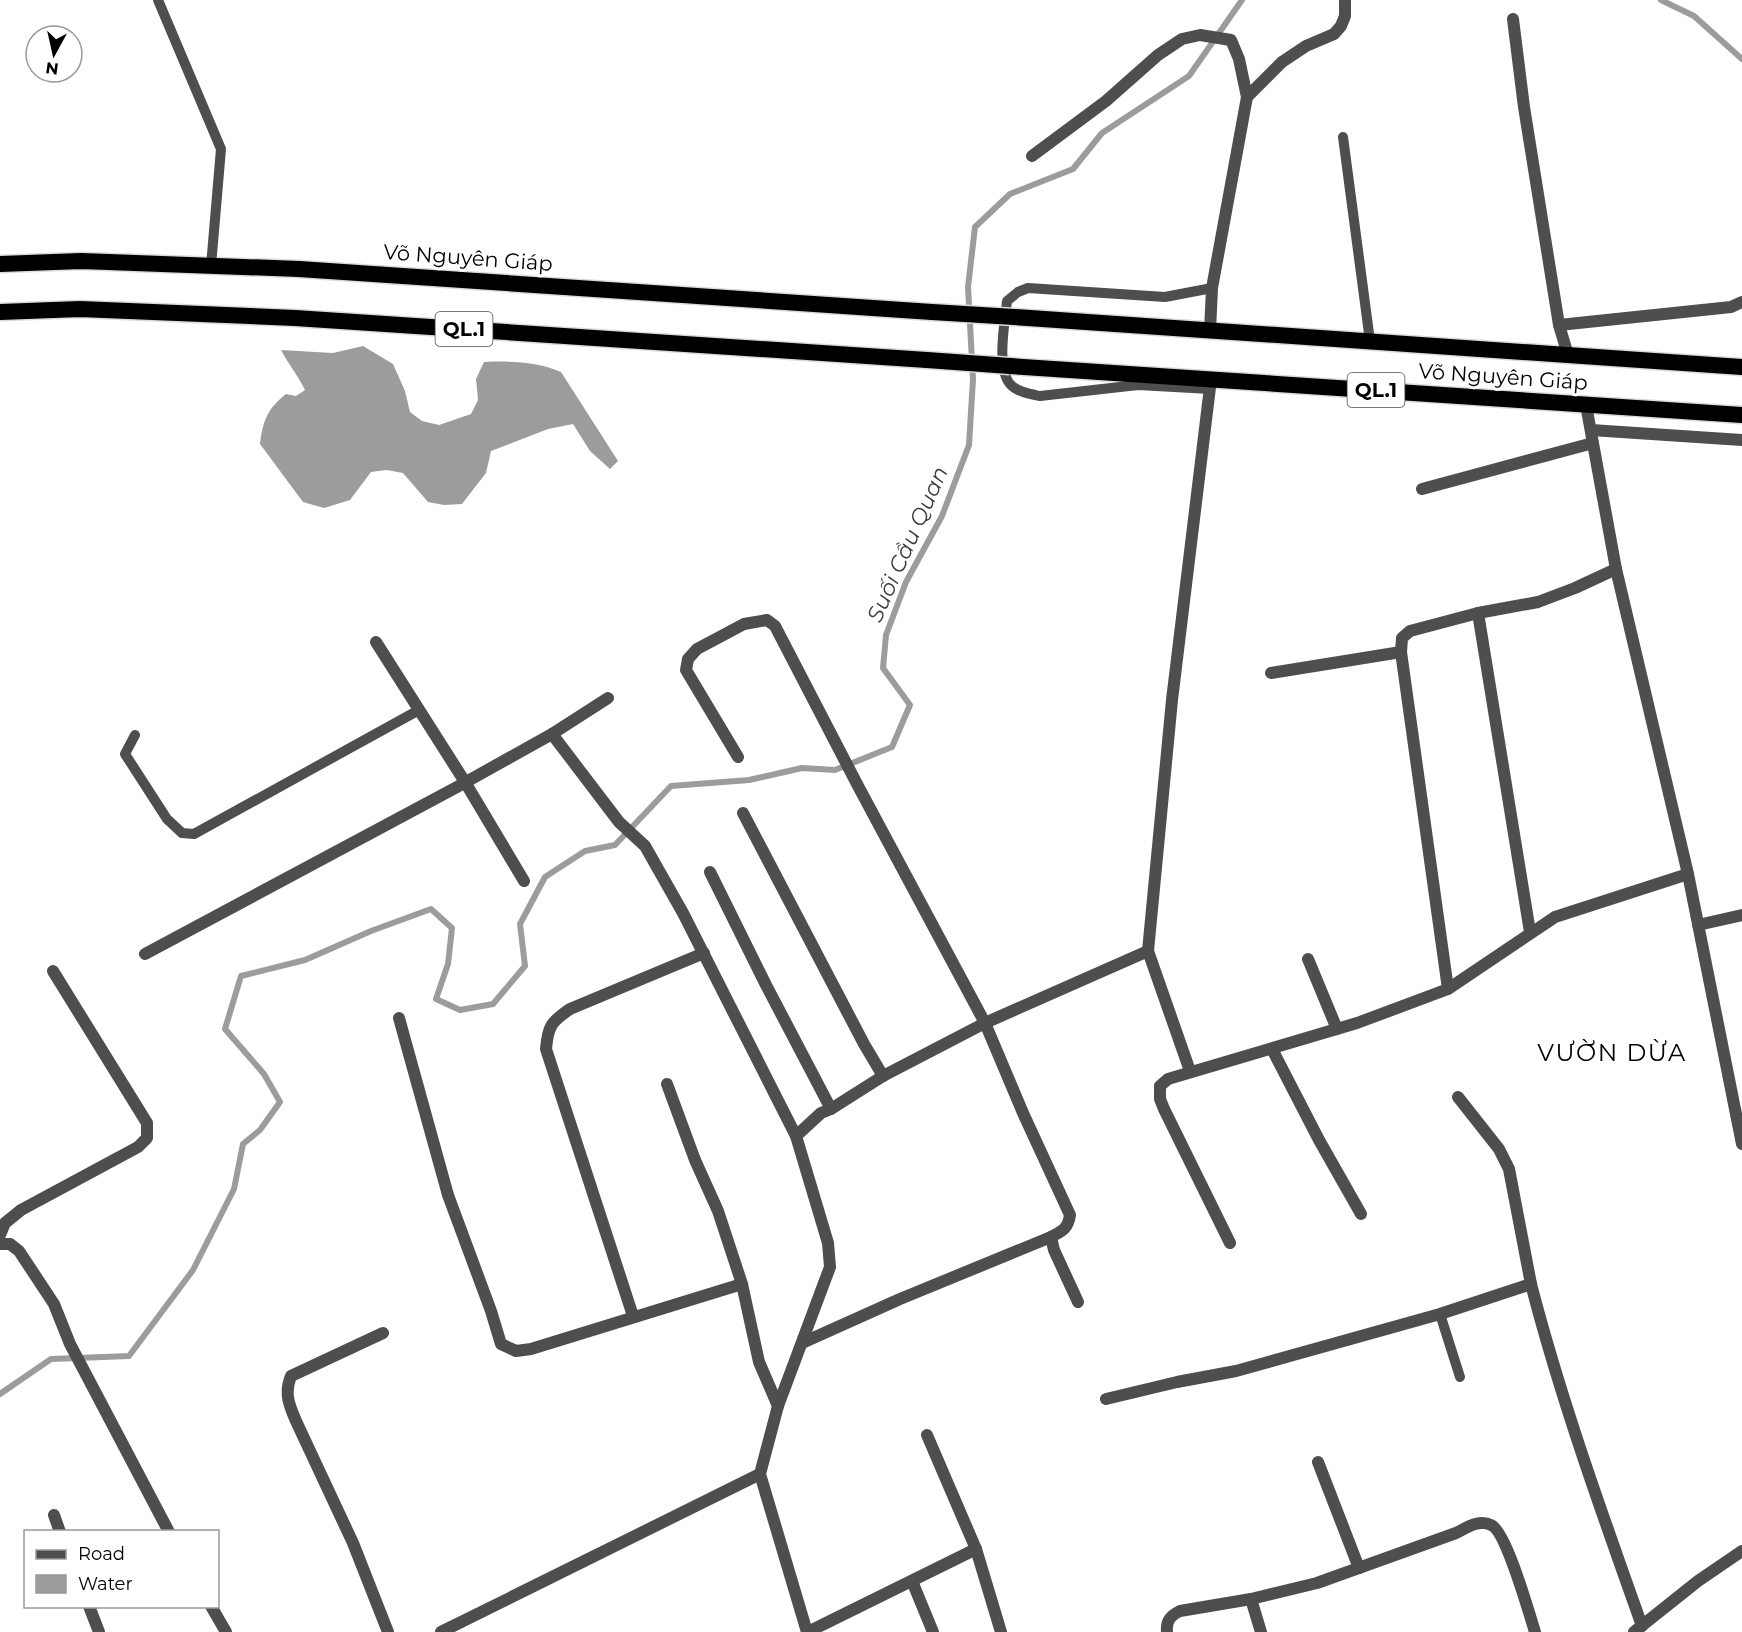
<svg xmlns="http://www.w3.org/2000/svg" width="1742" height="1632" viewBox="0 0 1742 1632" font-family="Montserrat,sans-serif">
<rect width="100%" height="100%" fill="#fff"/>
<path fill="#9c9c9c" d="M363 346 393 364 405 391 410 412 422 421 439 425 471 414 478 400 476 379 484 362C510 361 536 361 561 372L618 461 610 469 590 451 573 424 548 429 491 451 486 473 462 504 444 505 428 502 403 473 387 470 371 472 350 500 324 508 303 502 260 444C263 421 267 409 286 394L296 396 305 390C298 375 288 364 281 350L333 353Z"/>
<g fill="none" stroke-linecap="round" stroke-linejoin="round">
<g stroke="#9c9c9c" stroke-width="6">
<polyline points="1661,0 1694,16 1742,59"/>
<polyline points="0,1394 51,1359 129,1356 193,1270 234,1189 243,1144 260,1130 280,1102 264,1074 225,1029 241,976 305,960 371,931 431,909 452,928 448,964 436,999 460,1010 493,1004 525,966 520,924 545,877 585,851 615,845 671,786 749,780 802,768 835,770 892,747 910,705 883,668 886,635 906,582 942,516 969,445 973,379 968,287 975,227 1010,194 1073,169 1102,133 1189,76 1242,0"/>
</g>
<defs>
<g id="trunk">
<polyline points="0,264 81,261 299,269 932,312"/>
<polyline points="0,312 80,309 295,318 927,360"/>
<polyline points="1014,317 1742,367"/>
<polyline points="1010,366 1742,415"/>
</g>
</defs>
<use href="#trunk" stroke="#dbdbdb" stroke-width="19"/>
<g stroke="#4e4e4e" stroke-width="10">
<polyline points="158,0 221,149 211,266"/>
<polyline points="1343,137 1370,341"/>
<path d="M1210 389 1138 385 1040 396C1030 394 1017 392 1010 384 996 368 1005 321 1007 301L1018 292 1028 288 1165 297 1212 288"/>
<polyline points="135,735 125,754 167,819 182,833 194,834 419,710"/>
<polyline points="1440,1314 1460,1377"/>
</g>
<g stroke="#4e4e4e" stroke-width="12">
<polyline points="1513,19 1524,107 1559,325 1568,355"/>
<polyline points="1032,156 1106,101 1158,55 1182,39 1200,35 1231,40 1239,59 1247,97"/>
<polyline points="1559,325 1731,307 1742,302"/>
<polyline points="1210,331 1212,288 1247,97 1282,62 1306,46 1334,34 1341,26 1345,16 1345,0"/>
<polyline points="1586,405 1616,569 1688,874 1742,1144"/>
<polyline points="1591,430 1742,440"/>
<polyline points="1422,489 1593,443"/>
<polyline points="1478,613 1530,932"/>
<polyline points="376,642 465,782 524,881"/>
<polyline points="1271,673 1401,652"/>
<polyline points="552,734 619,822 645,846 683,913 796,1136"/>
<path d="M738 757 686 670 688 659 697 649 744 624 767 620 775 626 857 784 985 1023 1023 1113 1070 1215C1068 1229 1062 1231 1051 1237"/>
<polyline points="743,813 864,1044 883,1076"/>
<polyline points="710,872 766,985 831,1109"/>
<polyline points="1698,925 1742,915"/>
<polyline points="1148,951 1190,1071"/>
<polyline points="145,954 457,787 552,734 608,698"/>
<polyline points="1308,959 1337,1029"/>
<polyline points="1448,989 1401,652 1402,638 1410,631 1478,613 1538,602 1575,588 1616,569"/>
<polyline points="399,1018 448,1195 491,1311 501,1344 516,1351 531,1349 742,1284"/>
<polyline points="1272,1049 1319,1140 1361,1214"/>
<polyline points="667,1084 695,1160 718,1211 742,1284 759,1362 778,1406"/>
<polyline points="1458,1097 1499,1149 1509,1169 1531,1284"/>
<polyline points="0,1235 5,1223 21,1210 138,1147 147,1138 147,1123 53,971"/>
<polyline points="1230,1243 1164,1109 1160,1099 1160,1086 1168,1079 1357,1023 1448,989 1555,917 1688,874"/>
<polyline points="0,1244 10,1244 19,1251 54,1304 70,1344 169,1532"/>
<path d="M633 1316 546 1049C548 1026 551 1022 570 1009L704 953"/>
<path d="M383 1333 291 1376C284 1393 289 1405 296 1421L353 1543 388 1632"/>
<polyline points="802,1343 900,1299 1051,1237 1054,1250 1078,1302"/>
<path d="M1106 1399 1177 1382 1236 1371 1440 1314 1531 1284C1561 1400 1602 1513 1642 1626"/>
<polyline points="927,1435 976,1549 1001,1632"/>
<polyline points="1318,1462 1359,1568"/>
<polyline points="54,1515 60,1532"/>
<polyline points="912,1581 933,1632"/>
<polyline points="1251,1599 1261,1632"/>
<polyline points="89,1606 99,1632"/>
<polyline points="211,1606 226,1632"/>
<polyline points="441,1632 760,1474"/>
<polyline points="807,1632 760,1474 778,1406 830,1267 828,1243 796,1136 821,1113 831,1109 883,1076 985,1023 1148,951 1172,700 1211,379"/>
<polyline points="808,1632 976,1549"/>
<path d="M1167 1632C1166 1621 1170 1616 1180 1611L1251 1599 1317 1583 1456 1533C1466 1528 1479 1519 1491 1525 1506 1531 1529 1613 1535 1632"/>
<polyline points="1634,1632 1698,1581 1742,1551"/>
</g>
<use href="#trunk" stroke="#000" stroke-width="16"/>
<defs>
<g id="trunk-bridge">
<polyline points="932,312 1014,317"/>
<polyline points="927,360 1010,366"/>
</g>
</defs>
<use href="#trunk-bridge" stroke="#dbdbdb" stroke-width="19" stroke-linecap="butt"/>
<use href="#trunk-bridge" stroke="#000" stroke-width="16"/>
</g>
<g text-anchor="middle" stroke-width="6" stroke-linejoin="round" paint-order="stroke">
<g fill="#fff" stroke="#4c4c4c" stroke-width="1.5">
<rect x="435.5" y="312" width="57" height="34" rx="4.5"/>
<rect x="1347.5" y="373" width="57" height="34" rx="4.5"/>
</g>
<g font-size="20" font-weight="bold" fill="#000">
<text x="464" y="336">QL.1</text>
<text x="1376" y="397">QL.1</text>
</g>
<g font-size="21" fill="#000" stroke="#fff">
<text transform="translate(468 258) rotate(4)" y="7">Võ Nguyên Giáp</text>
<text transform="translate(1503 377) rotate(4)" y="7">Võ Nguyên Giáp</text>
</g>
<g font-size="22" font-style="italic" fill="#3d3d3d" stroke="#fff">
<text transform="translate(907 544) rotate(-66)" y="8">Suối Cầu Quan</text>
</g>
<g font-size="24" letter-spacing="1.5" fill="#000" stroke="#fff">
<text x="1612" y="1061">VƯỜN DỪA</text>
</g>
</g>
<rect x="24" y="1530" width="195" height="78" fill="#ffffff" stroke="#999999" stroke-width="1.5"/>
<rect x="36" y="1550" width="30" height="9" fill="#4e4e4e" stroke="#999999" stroke-width="1.5"/>
<text x="78" y="1560" font-size="18" fill="#000000">Road</text>
<rect x="36" y="1575" width="30" height="18" fill="#9c9c9c" stroke="#999999" stroke-width="1.5"/>
<text x="78" y="1590" font-size="18" fill="#000000">Water</text>
<g transform="translate(54 54) rotate(188)"><circle r="28" fill="#ffffff" stroke="#999999" stroke-width="1.5"/>
<path d="M0-4.5L10 22L0 15L-10 22Z" fill="#000000"/>
<text y="-9" font-size="16" font-weight="bold" text-anchor="middle" fill="#000000">N</text>
</g>
</svg>
